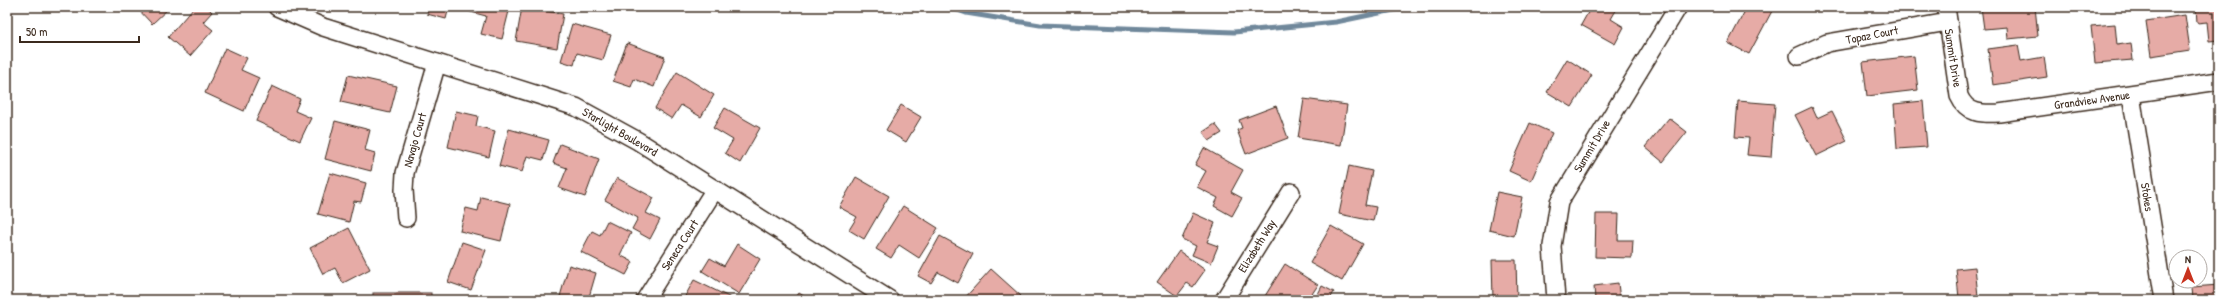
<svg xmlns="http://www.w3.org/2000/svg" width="2226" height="307" viewBox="0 0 2226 307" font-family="'Patrick Hand',sans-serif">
<rect width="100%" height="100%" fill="#fff"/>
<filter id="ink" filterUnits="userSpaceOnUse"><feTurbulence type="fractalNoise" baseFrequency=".025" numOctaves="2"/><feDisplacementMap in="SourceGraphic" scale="8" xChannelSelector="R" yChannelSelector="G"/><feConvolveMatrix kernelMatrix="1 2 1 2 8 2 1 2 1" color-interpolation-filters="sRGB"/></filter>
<g filter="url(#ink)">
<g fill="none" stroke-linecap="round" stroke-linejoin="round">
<polyline stroke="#6f889b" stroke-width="5" points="949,7 966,13 1040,25 1234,32 1336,22 1408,7"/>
</g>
<g fill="#e6aba6" stroke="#3b2a1e">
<polygon points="136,7 170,7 152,24"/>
<polygon points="194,7 207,7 212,12 203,22 213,30 190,56 168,37"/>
<polygon points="429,7 449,7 446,19 427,14"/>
<polygon points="468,7 510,7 502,39 481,34 486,16 467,11"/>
<polygon points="522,7 563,14 557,48 516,41"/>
<polygon points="1591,7 1618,7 1611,19 1624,27 1615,44 1581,25"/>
<polygon points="1747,7 1763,7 1772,11 1749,54 1728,43"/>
<polygon points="1981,7 2035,7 2038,36 2008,39 2007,27 1984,29"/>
<polygon points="2196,7 2219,7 2219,40 2209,41 2207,22 2197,23"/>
<polygon points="2185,15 2190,50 2151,56 2146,21"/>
<polygon points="572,24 611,35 603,60 577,53 574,65 561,61"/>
<polygon points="2115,24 2117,45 2131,43 2133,60 2095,63 2091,26"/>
<polygon points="627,43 665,57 654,87 634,79 631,87 613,81"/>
<polygon points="2018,45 2021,61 2044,57 2047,77 1993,85 1988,49"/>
<polygon points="225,48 247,58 241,70 259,78 244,111 205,93"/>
<polygon points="1914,56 1918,90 1867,96 1863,62"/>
<polygon points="1567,59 1592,75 1572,107 1547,92"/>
<polygon points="677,72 714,95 701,117 681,105 672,119 655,108"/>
<polygon points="348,75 397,86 390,113 341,102"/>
<polygon points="272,86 300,99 295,111 311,118 300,141 256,121"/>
<polygon points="1304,99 1347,105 1341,145 1298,138"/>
<polygon points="1738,101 1775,104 1771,157 1747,155 1749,138 1735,137"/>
<polygon points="1923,101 1927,147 1897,149 1894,104"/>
<polygon points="901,105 921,117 906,142 886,130"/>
<polygon points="1276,106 1288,138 1246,154 1237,130 1242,128 1239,120"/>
<polygon points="1812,107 1817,118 1832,111 1847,141 1816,156 1795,115"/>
<polygon points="725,108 760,128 740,163 725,153 733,140 713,128"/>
<polygon points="456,111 478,116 476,126 495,131 489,157 448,147"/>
<polygon points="1669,118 1687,132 1663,162 1645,147"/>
<polygon points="335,121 370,130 365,150 375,153 371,171 325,159"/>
<polygon points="1530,123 1552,133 1531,181 1509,171"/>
<polygon points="1215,124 1222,133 1209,141 1203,132"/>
<polygon points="509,129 549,140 543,160 527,156 522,172 499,166"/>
<polygon points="560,144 599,159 585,197 559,188 567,168 553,163"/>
<polygon points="1204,148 1243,170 1231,192 1242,198 1232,216 1214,206 1218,198 1197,187 1206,171 1195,165"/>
<polygon points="1349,166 1372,171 1365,205 1376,207 1373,221 1339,214"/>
<polygon points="330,173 366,183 361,202 354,201 349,222 318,214"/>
<polygon points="856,177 889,196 864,239 849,230 857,217 839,207"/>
<polygon points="617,178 654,198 646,213 660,220 650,239 632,229 638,218 605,200"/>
<polygon points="1497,192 1522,197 1514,236 1489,230"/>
<polygon points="481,197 510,204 501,241 460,231 466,208 478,211"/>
<polygon points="903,206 938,228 919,258 899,245 891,258 876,249"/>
<polygon points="1193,213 1215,223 1207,242 1218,246 1211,263 1192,255 1196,246 1182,239"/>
<polygon points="1596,214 1619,214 1618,240 1633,240 1632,258 1595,257"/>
<polygon points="607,221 631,233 620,255 633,262 626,275 581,252 592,231 600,235"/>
<polygon points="1331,226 1363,244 1342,281 1310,263"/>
<polygon points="349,228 370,269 343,283 335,268 323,274 310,248"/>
<polygon points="940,236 973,254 958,283 938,272 931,283 918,276"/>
<polygon points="462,242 486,250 471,290 448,282"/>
<polygon points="737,244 760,259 739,294 702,271 710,258 724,266"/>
<polygon points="1179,251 1205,270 1193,287 1187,283 1177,296 1157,282"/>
<polygon points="1492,260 1516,260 1517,300 1493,300"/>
<polygon points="1285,264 1318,285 1308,300 1270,300 1265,296"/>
<polygon points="569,265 596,273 589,297 598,300 559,300"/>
<polygon points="1975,267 1978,296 1959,298 1956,269"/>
<polygon points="991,269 1021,296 1017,300 963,300"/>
<polygon points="694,280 733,299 733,300 683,300"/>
<polygon points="1618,283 1620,300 1595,300 1594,286"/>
<polygon points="2219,285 2219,300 2193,300 2192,287"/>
<polygon points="1322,286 1334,292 1330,299 1318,294"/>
<rect x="373" y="293" width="58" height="7"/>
<polygon points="799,293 810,300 794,300"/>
<polygon points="1134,295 1148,300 1132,300"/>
</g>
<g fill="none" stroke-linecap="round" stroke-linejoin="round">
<defs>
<g id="street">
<polyline points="277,7 323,27 576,107 638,141 890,300"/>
<path d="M1946 7 1959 96C1967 114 1982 114 1999 113L2219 81"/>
<polyline points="1799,56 1827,43 1948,22"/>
<polyline points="2131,95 2164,300"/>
<polyline points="406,218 404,190 405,173 437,63"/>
<polyline points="645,300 715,189"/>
<polyline points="1224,300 1291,192"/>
<polyline points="1556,300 1552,246 1559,202 1678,7"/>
</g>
</defs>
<use href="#street" stroke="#3b2a1e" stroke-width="20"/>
<use href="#street" stroke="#fff" stroke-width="17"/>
</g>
</g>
<g text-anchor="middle" stroke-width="3" stroke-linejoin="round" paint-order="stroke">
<g font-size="12" fill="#3b2a1e" stroke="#fff">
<text transform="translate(1872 35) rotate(-11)" y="4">Topaz Court</text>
<text transform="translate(1953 58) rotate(81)" y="4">Summit Drive</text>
<text transform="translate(2092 100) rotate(-8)" y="4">Grandview Avenue</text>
<text transform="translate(620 132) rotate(30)" y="4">Starlight Boulevard</text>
<text transform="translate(415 140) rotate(-74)" y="4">Navajo Court</text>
<text transform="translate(1592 146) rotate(-59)" y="4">Summit Drive</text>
<text transform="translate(2147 197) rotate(81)" y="4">Stokes</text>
<text transform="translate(680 245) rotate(-57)" y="4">Seneca Court</text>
<text transform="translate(1257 246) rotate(-58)" y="4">Elizabeth Way</text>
</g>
</g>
<rect width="2226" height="307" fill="none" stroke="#fff" stroke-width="24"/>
<rect x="12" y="12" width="2202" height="283" fill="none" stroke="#3b2a1e" stroke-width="1.5" filter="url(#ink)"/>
<g transform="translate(2188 269)"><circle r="19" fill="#ffffff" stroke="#b1aaa5"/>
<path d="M0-3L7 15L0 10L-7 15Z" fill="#c8321e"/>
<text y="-6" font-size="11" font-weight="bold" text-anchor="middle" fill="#3b2a1e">N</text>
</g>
<path d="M20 36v6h119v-6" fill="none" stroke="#3b2a1e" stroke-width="2"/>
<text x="26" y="36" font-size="12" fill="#3b2a1e" stroke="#ffffff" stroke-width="3" paint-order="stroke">50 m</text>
</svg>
